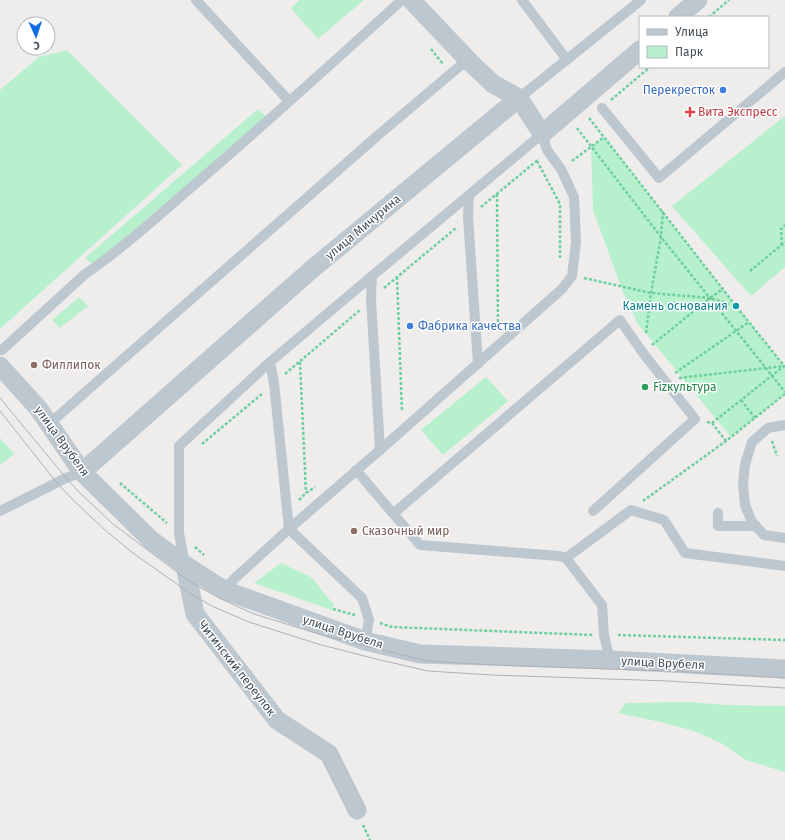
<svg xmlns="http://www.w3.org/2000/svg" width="785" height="840" viewBox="0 0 785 840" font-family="'Fira Sans',sans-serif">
<rect width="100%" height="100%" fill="#efecec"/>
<g fill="#b7f0cd">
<polygon points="300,0 364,0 318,39 291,8"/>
<polygon points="67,50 182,165 0,329 0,90 39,57"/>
<polygon points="258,109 267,117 93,265 85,258"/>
<polygon points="785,116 785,267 751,296 672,206"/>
<polygon points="604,137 736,306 785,367 785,394 731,437 638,324 623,292 593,210 591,147"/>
<polygon points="79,297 88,306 60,328 52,320"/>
<polygon points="486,377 508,401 443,455 421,430"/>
<polygon points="0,438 14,454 0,465"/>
<polygon points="281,563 311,577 334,605 332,610 254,583"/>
<polygon points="688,702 726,705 785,706 785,772 746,760 721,743 694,731 665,723 618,713 626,703"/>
</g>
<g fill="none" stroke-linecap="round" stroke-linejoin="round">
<g stroke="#6ecf9e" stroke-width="2.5" stroke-dasharray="3 2" stroke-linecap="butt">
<polyline points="709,17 729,0"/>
<polyline points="431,49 442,63 441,64"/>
<polyline points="611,100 650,67"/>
<polyline points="589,118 736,306 785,367"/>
<polyline points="577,128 661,237 785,392"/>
<polyline points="537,161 560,204 560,258"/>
<polyline points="572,161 604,137"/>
<polyline points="497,194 498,328"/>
<polyline points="481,207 539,159"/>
<polyline points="782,245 781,229 785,225"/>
<polyline points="750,271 785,242"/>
<polyline points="397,277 402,412"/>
<polyline points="584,278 651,293 710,298 735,306"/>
<polyline points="384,288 456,228"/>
<polyline points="646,333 651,293 661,237 663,211"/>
<polyline points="652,345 710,298 723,289"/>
<polyline points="300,362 306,493"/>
<polyline points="675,373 749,322"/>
<polyline points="285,374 360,310"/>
<polyline points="679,378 784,366"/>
<polyline points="741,400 755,418"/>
<polyline points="707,422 712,423 784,366"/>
<polyline points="712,423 726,441"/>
<polyline points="772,441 777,456"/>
<polyline points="202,444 263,393"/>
<polyline points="120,483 167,523"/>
<polyline points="299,500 306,493 315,487"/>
<polyline points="643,501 726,441 785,394"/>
<polyline points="195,547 204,555"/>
<polyline points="333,609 355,615"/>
<polyline points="380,623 392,627 593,635"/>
<polyline points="618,635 785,640"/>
<polyline points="363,825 370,840"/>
</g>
<g stroke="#bcc7cf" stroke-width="10">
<polyline points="196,0 289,101"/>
<polyline points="522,0 567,60"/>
<polyline points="519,98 641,0"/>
<polyline points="602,108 659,178 785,72"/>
<polyline points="469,195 468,217 478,364"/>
<polyline points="372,276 371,299 380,450"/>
<path d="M2 350 84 275C120 250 154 220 187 191 260 129 331 64 402 0"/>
<polyline points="270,362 274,383 289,529 362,598 369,620 365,641"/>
<polyline points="57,417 376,137 467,60"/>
<polyline points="785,425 768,428 752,442 745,464 743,485 745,505 752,522 764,535 785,538"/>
<polyline points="356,470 420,545 559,556 566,558 602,605 604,635 610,660"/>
<polyline points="0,511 66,478 82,472"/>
<polyline points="394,513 620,320 643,353 695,419 593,511"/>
<polyline points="718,513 718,526 756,526"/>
<polyline points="566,558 631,510 664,520 685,553 785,566"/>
<polyline points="185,565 179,533 179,446 270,362 372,276 542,134 547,150 561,169 574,197 576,242 572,276 562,289 380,450 289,529 235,578 224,590"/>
</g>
<g stroke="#bcc7cf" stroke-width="19">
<polyline points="412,1 471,63 493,84 519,98 542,134 640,50"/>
<polyline points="678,17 698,0"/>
<polyline points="0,366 38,408 82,472 151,540 185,565 224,590 365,641 420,654 610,660 785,669"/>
<polyline points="82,472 311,270 519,98"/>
<polyline points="185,565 195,614 277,720 329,754 357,810"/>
</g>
<g stroke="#aeb1b7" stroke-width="1">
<polyline points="0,398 66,478 80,493 113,524 189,581 219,598 254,614 322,635 427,661 494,665 670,671 785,678"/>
<polyline points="0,411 57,483 73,500 105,530 133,553 191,594 214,607 249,622 318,644 376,659 428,671 492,675 668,681 785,688"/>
</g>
</g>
<g fill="#3f7fe0" stroke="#fff" stroke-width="1.5">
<circle cx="723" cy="90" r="4"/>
<circle cx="410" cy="326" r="4"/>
</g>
<path fill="#e0444e" stroke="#fff" stroke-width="1.5" d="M688 106h4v4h4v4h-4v4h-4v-4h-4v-4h4z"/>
<circle fill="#0f9aa8" stroke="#fff" stroke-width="1.5" cx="736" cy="306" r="4"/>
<g fill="#8d6e63" stroke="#fff" stroke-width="1.5">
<circle cx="34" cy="365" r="4"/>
<circle cx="354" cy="531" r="4"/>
</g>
<circle fill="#2e9e5b" stroke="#fff" stroke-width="1.5" cx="645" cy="387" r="4"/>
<g text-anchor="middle" stroke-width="3" stroke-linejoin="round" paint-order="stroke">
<g font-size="12" fill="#366cbe" stroke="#fff" text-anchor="end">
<text x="715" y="94">Перекресток</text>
<text x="418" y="330" text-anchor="start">Фабрика качества</text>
</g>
<g font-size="12" fill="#be3a42" stroke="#fff" text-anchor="start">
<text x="698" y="116">Вита Экспресс</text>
</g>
<g font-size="12" fill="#44505a" stroke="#fff">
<text transform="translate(363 227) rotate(-40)" y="4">улица Мичурина</text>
<text transform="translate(62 441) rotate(54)" y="4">улица Врубеля</text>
<text transform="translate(343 632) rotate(18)" y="4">улица Врубеля</text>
<text transform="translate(663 663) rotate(3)" y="4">улица Врубеля</text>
<text transform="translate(237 668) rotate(52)" y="4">Читинский переулок</text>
</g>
<g font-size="12" fill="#0d838f" stroke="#fff" text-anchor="end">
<text x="728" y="310">Камень основания</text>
</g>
<g font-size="12" fill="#785e54" stroke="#fff" text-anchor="start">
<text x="42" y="369">Филлипок</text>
<text x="362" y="535">Сказочный мир</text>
</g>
<g font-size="12" fill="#27864d" stroke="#fff" text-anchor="start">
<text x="653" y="391">Fizкультура</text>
</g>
</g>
<rect x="639" y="16" width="130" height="52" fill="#ffffff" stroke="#b4b9bd"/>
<rect x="647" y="29" width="20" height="6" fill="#bcc7cf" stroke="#b4b9bd"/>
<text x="675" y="36" font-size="12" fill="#44505a">Улица</text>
<rect x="647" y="46" width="20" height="12" fill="#b7f0cd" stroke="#b4b9bd"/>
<text x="675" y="56" font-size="12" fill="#44505a">Парк</text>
<g transform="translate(36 36) rotate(177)"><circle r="19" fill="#ffffff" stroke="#b4b9bd"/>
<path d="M0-3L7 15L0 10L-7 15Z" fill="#116fe4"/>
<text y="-6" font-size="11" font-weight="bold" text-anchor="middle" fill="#44505a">С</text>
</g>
</svg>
